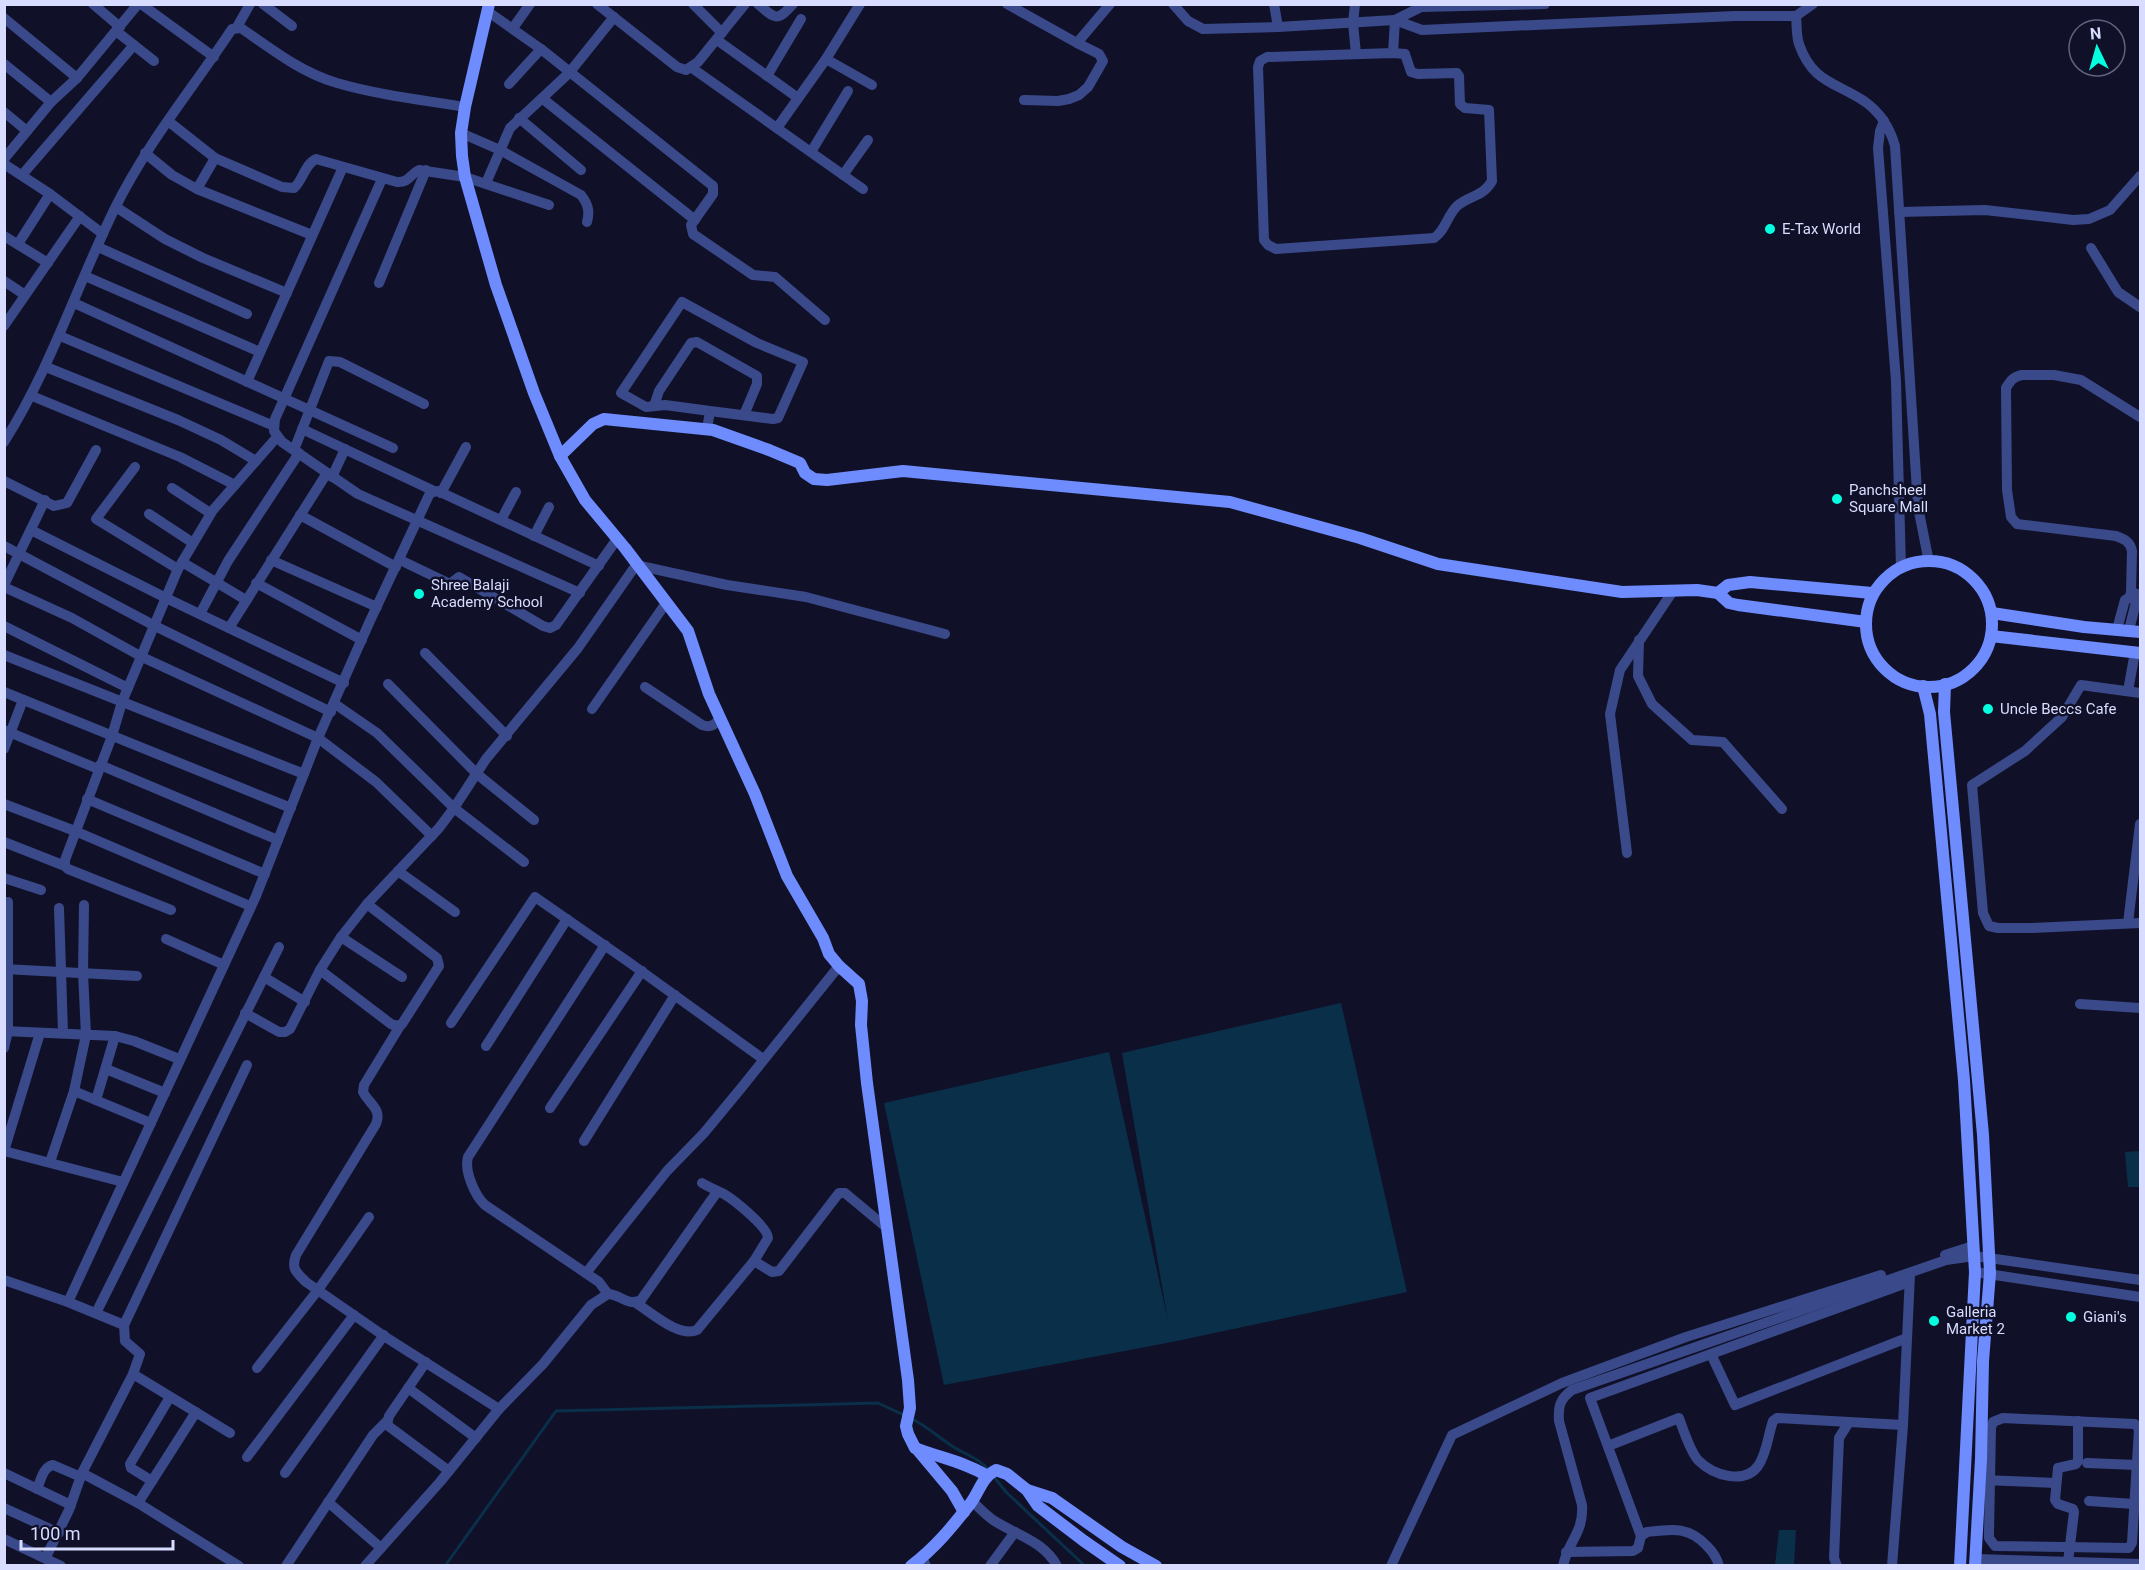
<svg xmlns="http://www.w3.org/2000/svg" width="2145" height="1570" viewBox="0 0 2145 1570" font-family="Roboto,sans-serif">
<rect width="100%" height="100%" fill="#101129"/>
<g fill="#0a2f48">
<polygon points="1341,1003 1407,1292 1172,1342 944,1385 884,1103 1109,1052 1168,1321 1122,1053"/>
<polygon points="2140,1151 2140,1187 2128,1187 2125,1152"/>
<polygon points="1779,1530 1796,1530 1794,1565 1775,1565"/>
</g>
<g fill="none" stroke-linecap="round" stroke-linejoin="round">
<g stroke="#0a2f48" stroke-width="3">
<path d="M912 1419C927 1426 938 1437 952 1446 964 1454 979 1458 988 1469"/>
<polyline points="994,1477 1007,1493 1085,1566"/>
<polyline points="445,1566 556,1411 878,1403 906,1416"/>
</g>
<g stroke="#3a4989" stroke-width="10">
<polyline points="93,4 120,27"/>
<polyline points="141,4 214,57"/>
<polyline points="263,4 292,26"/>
<polyline points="597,4 677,67 686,70 698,62 745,4"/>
<polyline points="693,4 722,33"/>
<path d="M758 4C775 19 777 22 793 4"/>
<polyline points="1007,4 1077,43 1110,4"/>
<polyline points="1173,4 1188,21 1203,29 1278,27"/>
<polyline points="1274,4 1278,27 1395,20 1422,30 1735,16 1796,16 1813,4"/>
<polyline points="1355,4 1353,23 1356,54"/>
<polyline points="487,11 541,49 713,186 713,194 691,225 693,234 753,275 775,277 825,320"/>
<path d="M1796 16C1797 25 1796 35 1799 44 1812 82 1835 82 1864 101 1880 112 1890 128 1895 146L1918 507 1929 562"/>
<polyline points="4,18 77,78"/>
<polyline points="1395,20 1421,7 1545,4"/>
<polyline points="237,27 250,4"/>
<polyline points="513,28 530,4"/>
<polyline points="116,31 154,61"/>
<polyline points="717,40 798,98"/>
<path d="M1393 53 1405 54 1411 72 1418 74 1457 73 1459 76 1460 104 1465 108 1489 110 1492 181C1483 197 1470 195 1457 206 1447 216 1445 231 1434 238L1276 249 1268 245 1264 240 1258 67 1260 61 1267 57Z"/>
<polyline points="1393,53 1395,20"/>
<polyline points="826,59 872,85"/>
<polyline points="4,64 51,102"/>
<polyline points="692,68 863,189"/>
<polyline points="767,76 801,19"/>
<polyline points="509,84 541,49"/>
<polyline points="543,99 695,220"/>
<polyline points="1024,100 1058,101 1069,99 1079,95 1088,87 1103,61 1099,54 1077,43"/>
<polyline points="4,112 27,131"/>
<polyline points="519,118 581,170"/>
<path d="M168 121 215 158 282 187 294 188C303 180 305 164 316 159L397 182C409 183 410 174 419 170L465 177 549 205"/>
<polyline points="1884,121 1880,131 1878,148 1896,381 1901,568"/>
<polyline points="777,128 826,59 860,4"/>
<path d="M461 133 500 150 581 195C588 204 590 211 587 222"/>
<polyline points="811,152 848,91"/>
<polyline points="145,153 172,175 197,189 312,235"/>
<polyline points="4,159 51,102 77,78 138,4"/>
<polyline points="4,164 50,194 103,234"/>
<polyline points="22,175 134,45"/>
<polyline points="843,175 868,140"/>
<polyline points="382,179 284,399 275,419 274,431 282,442 358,494 580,593"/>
<polyline points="486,183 510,128 569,73 614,17"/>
<polyline points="197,189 215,158"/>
<polyline points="116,207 165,239 203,258 287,293"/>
<polyline points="1899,212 1985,210 2073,220 2089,219 2110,210 2140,176"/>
<polyline points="4,236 48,263"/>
<polyline points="18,244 50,194"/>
<polyline points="98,247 247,314"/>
<polyline points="2091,248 2118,292 2140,307"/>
<polyline points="85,276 260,352"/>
<polyline points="4,281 25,295"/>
<polyline points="379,283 426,170"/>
<polyline points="74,303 393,448"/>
<polyline points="4,326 80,216"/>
<polyline points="60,336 274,426"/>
<polyline points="46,367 178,420 221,440 256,461"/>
<polyline points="247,382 343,167"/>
<polyline points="32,396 180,457 235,485"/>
<polyline points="654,406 659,391 691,343 697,342 757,376 757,384 744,415"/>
<path d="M2140 417 2081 380 2054 375H2022C2013 377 2011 380 2006 388L2007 490 2011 517 2017 524 2116 536C2124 539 2130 541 2132 551L2131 592 2140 595"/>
<polyline points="302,429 434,491"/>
<polyline points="707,429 710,411 665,405 646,407 621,393 682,302 757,343 803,362 778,418 773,419 710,411"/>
<path d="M4 442C51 368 77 285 115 208 147 143 193 88 232 29L241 28C271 49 302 73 337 83 378 95 423 100 465 107"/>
<polyline points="294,450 329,361 340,362 424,404"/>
<polyline points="135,467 96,519 178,569"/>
<polyline points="332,477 345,449"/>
<polyline points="4,481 54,506 67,503 96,450"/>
<polyline points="172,488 210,513"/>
<polyline points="441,493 466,447"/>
<polyline points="149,514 193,543"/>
<polyline points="300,515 396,567"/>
<polyline points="501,520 516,492"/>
<polyline points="31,530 166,598 344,683"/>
<polyline points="534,536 549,507"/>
<polyline points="4,546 155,626 331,712"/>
<polyline points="271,560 377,607"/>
<polyline points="400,560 450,584 459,577 543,626 550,628 556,625 617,539"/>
<polyline points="182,562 246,600"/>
<polyline points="256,583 362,640"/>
<polyline points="4,585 45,500"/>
<polyline points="4,587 72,618 142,657 318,738 376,782 432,836"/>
<polyline points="200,614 228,561 299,453"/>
<polyline points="4,626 128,688"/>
<polyline points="229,628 327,473"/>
<polyline points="2117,629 2125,600 2130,597"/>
<polyline points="2129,630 2136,602 2130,597 2131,592"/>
<polyline points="1639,640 1638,676 1652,704 1692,740 1723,742 1782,809"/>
<polyline points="425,653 507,736"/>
<polyline points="4,655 304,774"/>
<polyline points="388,684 477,774 534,820"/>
<path d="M645 687 702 725C711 728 714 725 720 719"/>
<polyline points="2128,691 2135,652"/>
<polyline points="4,692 291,808"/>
<polyline points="2140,693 2081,685 2062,717 2025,751 1972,785 1983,913 1989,926 1998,928 2032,928 2140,923"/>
<polyline points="335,704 377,733 454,808 524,862"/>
<polyline points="592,709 666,603"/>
<polyline points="4,730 98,769"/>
<polyline points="4,749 23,700"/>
<polyline points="100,765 278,840"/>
<polyline points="87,799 265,874"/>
<polyline points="4,804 75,831 250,906"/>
<polyline points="4,842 65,866"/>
<polyline points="1627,853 1610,714 1620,670 1673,591"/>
<polyline points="398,871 455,912"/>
<polyline points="4,878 41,890"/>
<polyline points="59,908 63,1033"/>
<polyline points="171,910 68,869 65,866 65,860 112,736 122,702 178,569 213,510 277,437"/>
<polyline points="2128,923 2140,824"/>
<polyline points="341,937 402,977"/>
<polyline points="166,939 224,965"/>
<path d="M605 945 468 1157C464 1171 475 1196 485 1205L599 1282 608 1294"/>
<polyline points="4,969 137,976"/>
<polyline points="320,970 391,1024 396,1026 402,1024 439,966 437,958 367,904"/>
<polyline points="264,977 305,1002"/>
<polyline points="2080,1004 2140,1008"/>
<polyline points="245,1013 279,1032 285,1032 290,1029 320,970 341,937 367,904 439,828 454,808 486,759 578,648 636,565 727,585 806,597 945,634"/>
<polyline points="451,1023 535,897 630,963 763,1059"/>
<path d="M400 1026 364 1085 363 1092C370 1105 382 1109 376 1124L296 1255C291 1269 296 1272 306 1282L387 1338 499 1409"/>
<polyline points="4,1031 115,1036 134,1041 179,1059"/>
<polyline points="486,1046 567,919"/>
<polyline points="4,1048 8,1031 8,902"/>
<polyline points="106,1069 165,1093"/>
<polyline points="74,1091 151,1123"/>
<polyline points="96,1100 115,1036"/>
<polyline points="550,1108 642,971"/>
<polyline points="584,1141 675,995"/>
<polyline points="4,1151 40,1033"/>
<polyline points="4,1151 123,1182"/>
<polyline points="50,1162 74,1091 86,1035 83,973 84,905"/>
<polyline points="1945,1255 1973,1246"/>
<polyline points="754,1261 772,1272 779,1271 839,1193 845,1193 887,1228"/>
<polyline points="1975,1272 2140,1297"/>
<polyline points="586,1273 667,1171 704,1133 742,1087 839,966"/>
<polyline points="4,1280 68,1302 124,1325 125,1341 140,1354 133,1374 82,1473 69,1510 46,1557"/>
<polyline points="68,1302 256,896 318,738 369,623 430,493 438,491 599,566"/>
<path d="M636 1303C652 1313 679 1338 697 1330L754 1261 768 1238C768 1227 734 1200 724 1194 716 1190 709 1187 702 1183"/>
<polyline points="96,1313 279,947"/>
<polyline points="124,1325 247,1065"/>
<polyline points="1711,1354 1735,1405 1907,1338"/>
<polyline points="426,1362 389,1416 387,1425 449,1471"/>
<polyline points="257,1368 318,1290 369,1217"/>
<polyline points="133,1374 230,1433"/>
<polyline points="408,1388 476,1438"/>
<polygon points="2003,1418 2135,1424 2139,1429 2132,1543 2129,1548 1995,1546 1989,1538 1989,1532 1991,1428 1993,1422"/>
<path d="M1608 1446 1679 1418C1683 1429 1691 1454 1699 1461 1713 1475 1744 1485 1758 1466 1767 1453 1768 1435 1773 1421L1777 1418 1849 1422"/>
<polyline points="247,1457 354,1315"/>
<polyline points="2087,1463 2137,1465"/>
<polyline points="4,1473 71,1505"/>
<polyline points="82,1473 138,1503 239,1566"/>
<polyline points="285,1473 384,1335"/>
<polyline points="1983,1480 2056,1483"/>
<polyline points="152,1481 131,1468 130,1464 170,1397"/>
<path d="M37 1489C41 1480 43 1467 53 1465L81 1477"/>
<path d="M972 1501C979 1508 986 1515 993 1520 1016 1535 1044 1541 1057 1566"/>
<polyline points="2089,1501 2134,1504"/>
<polyline points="328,1502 381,1548"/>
<polyline points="138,1503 196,1412"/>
<polyline points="4,1508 59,1533"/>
<polyline points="1641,1536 1590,1398 1909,1282"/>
<polyline points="4,1539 61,1566"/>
<path d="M1566 1552 1633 1551 1638 1548 1641 1536 1647 1532C1672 1529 1689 1526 1707 1546 1713 1552 1717 1557 1719 1566"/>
<polyline points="922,1557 926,1566"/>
<polyline points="1976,1559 2140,1564"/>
<polyline points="2068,1562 2074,1512 2073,1509 2058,1504 2055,1500 2058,1468 2076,1464 2078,1461 2078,1421"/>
<polyline points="286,1566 373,1435 387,1421"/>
<path d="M365 1566 440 1482 499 1409 543 1364 591 1305 608 1294C620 1294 628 1307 641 1300L717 1192"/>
<polyline points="990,1566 1015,1532"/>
<polyline points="1391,1566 1452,1435 1562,1383 1686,1337 1881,1275"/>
<path d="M1563 1566C1568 1541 1584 1533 1582 1505L1559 1421C1558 1406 1560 1399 1572 1390L1946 1260 1974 1256 1989 1258 2140 1280"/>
<polyline points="1837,1566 1834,1558 1839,1438 1849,1422 1903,1425"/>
<polyline points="1892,1566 1903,1425 1910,1275"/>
</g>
<g stroke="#6f8cff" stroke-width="12">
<path d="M489 4 465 107 461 133 462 156 465 177 496 285 534 393 560 456 585 500 625 548 688 631 709 694 755 794 787 876 823 938 829 954 839 966 859 984 862 1001 861 1025 867 1083 908 1380 910 1408 906 1426 908 1434 915 1448C941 1458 962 1461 986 1475"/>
<polyline points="560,456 593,424 604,419 713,430 769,450 800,463 805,473 814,479 827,480 903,471 1230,502 1360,538 1438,564 1622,592 1697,590 1718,593 1729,603 1738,605 1866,622"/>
<circle cx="1929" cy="624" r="63"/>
<polyline points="1718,593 1728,585 1750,582 1872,593"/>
<polyline points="1992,613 2084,627 2140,632"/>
<polyline points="1991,636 2140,653"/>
<polyline points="1945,684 1944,712 1983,1135 1990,1273 1983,1361 1981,1459 1975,1566"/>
<polyline points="1923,686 1930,714 1964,1080 1975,1272 1960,1566"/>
<polyline points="916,1448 952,1491 964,1512"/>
<polyline points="1027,1490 1052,1498 1122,1547 1156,1566"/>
<path d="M911 1566C935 1548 952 1527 970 1504 980 1491 981 1478 996 1470L1007 1474 1027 1490 1038 1506 1084 1541 1120 1566"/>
</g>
</g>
<g fill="#04ffe0" stroke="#101129" stroke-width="2">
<circle cx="1770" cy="229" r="6"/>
<circle cx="1837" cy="499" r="6"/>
<circle cx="419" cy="594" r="6"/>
<circle cx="1988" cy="709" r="6"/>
<circle cx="2071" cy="1317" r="6"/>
<circle cx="1934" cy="1321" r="6"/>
</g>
<g text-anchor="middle" stroke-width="5" stroke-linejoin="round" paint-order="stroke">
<g font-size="15" fill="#d8ddff" stroke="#101129" text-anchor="start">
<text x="1782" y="234">E-Tax World</text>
<text x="1849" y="495">Panchsheel<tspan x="1849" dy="17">Square Mall</tspan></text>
<text x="431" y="590">Shree Balaji<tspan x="431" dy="17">Academy School</tspan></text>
<text x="2000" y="714">Uncle Beccs Cafe</text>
<text x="1946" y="1317">Galleria<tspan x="1946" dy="17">Market 2</tspan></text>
<text x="2083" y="1322">Giani's</text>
</g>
</g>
<rect width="2145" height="1570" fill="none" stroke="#d8ddff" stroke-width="12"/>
<g transform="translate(2097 48) rotate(355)"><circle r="28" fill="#101129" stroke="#60637f" stroke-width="1.5"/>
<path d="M0-4.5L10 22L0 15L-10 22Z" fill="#04ffe0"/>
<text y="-9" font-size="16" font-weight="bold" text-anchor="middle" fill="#d8ddff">N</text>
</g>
<path d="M21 1540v9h152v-9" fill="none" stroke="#d8ddff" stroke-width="3"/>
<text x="30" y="1540" font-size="18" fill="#d8ddff" stroke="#101129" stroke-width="4.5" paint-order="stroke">100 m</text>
</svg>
